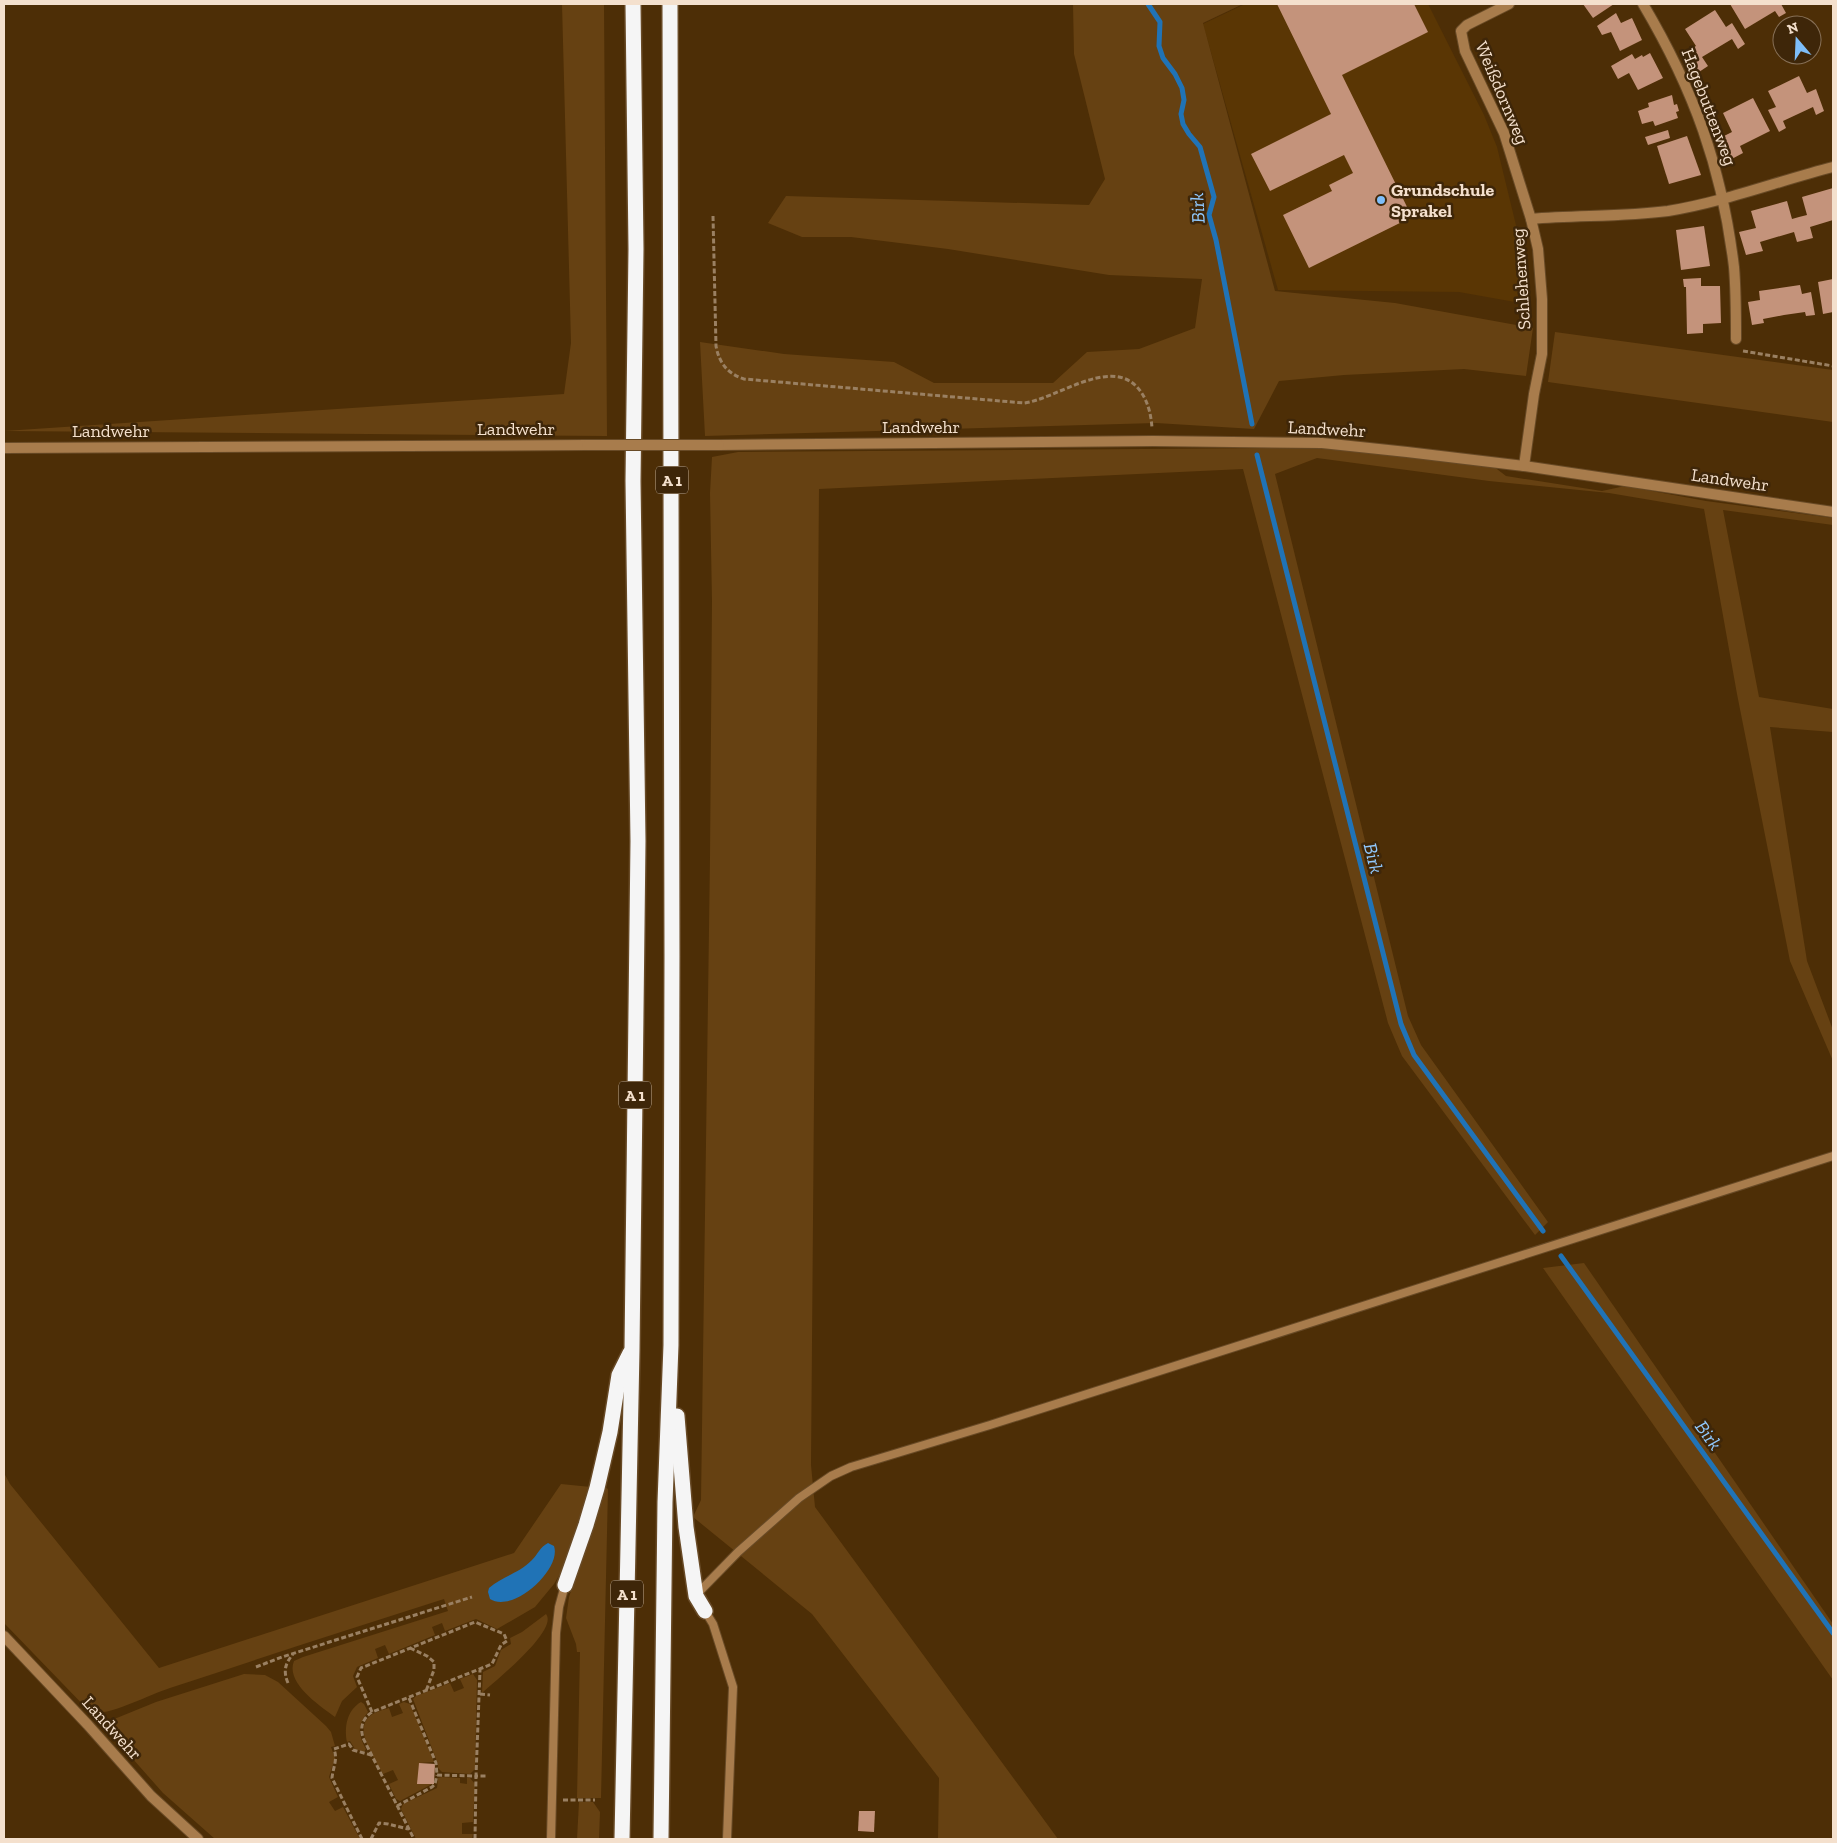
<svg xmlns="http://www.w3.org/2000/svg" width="1837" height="1843" viewBox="0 0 1837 1843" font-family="'Zilla Slab',serif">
<rect width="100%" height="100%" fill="#4d2e06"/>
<polygon fill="#5a3604" points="1245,4 1428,4 1484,115 1497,147 1523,254 1531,305 1459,292 1278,290 1203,24"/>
<g fill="#664112">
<polygon points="562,4 604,4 607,436 4,431 564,394 571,343"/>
<polygon points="1073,4 1243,4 1203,23 1275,291 1395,303 1533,328 1526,376 1464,369 1344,375 1279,381 1254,429 1156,423 705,436 700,342 784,354 894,362 934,383 1053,383 1087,352 1139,349 1195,328 1202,279 1109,275 948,249 851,237 802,237 768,223 786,196 1089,205 1105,179 1074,54"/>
<polygon points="1555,332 1833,370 1833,422 1548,382"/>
<polygon points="1269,448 1338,449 1493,466 1506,476 1602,491 1625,486 1706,501 1833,518 1833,525 1723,510 1759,697 1833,709 1833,732 1770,727 1807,961 1833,1030 1833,1061 1790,961 1737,694 1704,509 1609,493 1489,481 1317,458 1275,474 1408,1016 1421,1045 1548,1222 1535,1235 1402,1056 1388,1023 1243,469 819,489 811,1465 815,1507 1058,1839 938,1839 939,1778 812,1614 693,1517 701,1500 710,857 712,601 710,493 712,457 738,452"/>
<polygon points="1584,1263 1833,1624 1833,1680 1543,1268"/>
<path d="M4 1473 10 1484 159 1668 514 1553 561 1484 591 1487 567 1562 554 1584 535 1607 497 1629 476 1619 445 1631 442 1623 432 1627 435 1635 389 1654 385 1645 375 1649 378 1658 357 1667 353 1676 357 1687 342 1701 335 1717C320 1706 285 1683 294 1661L303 1657 448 1611 444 1599C352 1628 261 1658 170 1688 148 1695 112 1715 91 1713L4 1623Z"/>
<polygon points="605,1487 608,1489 601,1798 577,1798 580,1652 577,1652 576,1644 566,1618 569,1597"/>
<path d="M546 1614C559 1630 494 1682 482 1693L483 1672 495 1666 501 1650 511 1644 510 1638 522 1632Z"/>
<polygon points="244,1674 265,1675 278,1682 326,1726 331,1732 335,1746 331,1747 335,1758 329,1777 338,1797 329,1802 335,1811 343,1807 360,1839 215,1839 163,1793 102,1724 156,1702"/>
<polygon points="473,1674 477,1680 475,1769 470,1774 442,1772 438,1768 438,1764 413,1699 416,1696 450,1683 454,1692 464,1688 460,1679"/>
<path d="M361 1702 364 1704 368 1712C357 1725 358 1734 366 1749L364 1752 355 1749 350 1741 347 1742C344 1727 347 1710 361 1702Z"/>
<path d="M404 1702 410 1704 434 1762 419 1763 418 1783 432 1784 400 1801 396 1799 389 1784 398 1780 393 1770 383 1774C375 1759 353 1730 370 1716 375 1712 383 1710 389 1708L392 1717 403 1713 399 1704Z"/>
<polygon points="442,1777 460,1778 460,1783 467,1784 467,1778 470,1778 475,1784 473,1822 462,1823 462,1834 473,1834 472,1839 416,1839 401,1809 403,1804 437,1788 438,1778"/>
<polygon points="579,1802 593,1802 600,1812 599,1839 577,1839"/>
</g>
<path fill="#2073b6" d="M548 1543 554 1546C562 1569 513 1614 490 1599L488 1592 489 1588C503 1576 518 1574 532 1560 538 1554 540 1547 548 1543Z"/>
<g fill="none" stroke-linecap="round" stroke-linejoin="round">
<g stroke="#2073b6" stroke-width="5">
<polyline points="1148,4 1160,22 1159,46 1163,58 1175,74 1182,88 1184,100 1181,114 1183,124 1189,134 1200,147 1214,197 1209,215 1216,240 1252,424"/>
<polyline points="1257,455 1401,1024 1414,1055 1543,1231"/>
<polyline points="1561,1256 1833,1633"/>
</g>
</g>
<g fill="#c4937b">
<polygon points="1277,4 1414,4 1428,32 1342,75 1412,217 1309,268 1283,215 1332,191 1329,185 1353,173 1344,155 1270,191 1251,154 1331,114"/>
<polygon points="1583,4 1614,4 1593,18"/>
<polygon points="1730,4 1781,4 1786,13 1779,17 1775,11 1745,29"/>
<polygon points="1715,10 1726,27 1732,23 1745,44 1738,49 1732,39 1702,57 1708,66 1699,72 1686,52 1696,46 1685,29"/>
<polygon points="1616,13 1621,23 1632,18 1642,40 1620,51 1611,32 1602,35 1597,26"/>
<polygon points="1650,53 1663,78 1638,90 1629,73 1618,79 1611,66 1632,54 1635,59 1642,55 1643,57"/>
<polygon points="1799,76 1807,93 1816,89 1824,111 1816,115 1813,107 1783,121 1786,128 1779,132 1768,110 1776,107 1768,91"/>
<polygon points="1672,95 1674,105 1677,104 1679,111 1676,112 1678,118 1655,126 1653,121 1642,124 1638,111 1649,107 1648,103"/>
<polygon points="1753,98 1770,131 1740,146 1743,153 1728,161 1718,139 1732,132 1723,113"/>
<polygon points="1668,130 1670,138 1648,145 1645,137"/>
<polygon points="1687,136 1701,175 1669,184 1657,146"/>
<polygon points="1833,188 1833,220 1810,227 1813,238 1797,242 1794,232 1760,242 1763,251 1746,255 1739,232 1756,228 1751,211 1787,201 1792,219 1799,217 1807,215 1802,197"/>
<polygon points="1704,226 1710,266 1681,270 1676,230"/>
<polygon points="1701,278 1701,286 1720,286 1721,323 1703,324 1703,333 1687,334 1686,287 1684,287 1683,279"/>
<polygon points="1833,279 1833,312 1823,314 1818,282"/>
<polygon points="1800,285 1802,294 1811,292 1815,315 1806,316 1805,312 1784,315 1763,319 1764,323 1752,325 1748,302 1760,300 1759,291"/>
<polygon points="419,1763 435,1764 434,1784 417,1784"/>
<polygon points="859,1811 875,1811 874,1832 858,1831"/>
</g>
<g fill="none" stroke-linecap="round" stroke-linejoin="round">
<defs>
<g id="service">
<polyline points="696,1595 738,1552 799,1498 831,1476 851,1467 990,1425 1833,1156"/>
<polyline points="705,1611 713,1624 733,1687 727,1839"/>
<polyline points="551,1839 556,1633 559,1607 565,1585"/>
</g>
<g id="minor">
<polyline points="1509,4 1467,25 1461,31 1465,51 1504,133 1531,219"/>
<path d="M1643 4C1694 90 1722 168 1734 267 1736 291 1736 315 1736 339"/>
<polyline points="719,445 1153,441 1322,443 1407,452 1524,466 1833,512"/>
<polyline points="4,448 587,445"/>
<path d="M1524 466 1534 394 1542 354V299L1538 249 1531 219C1577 215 1622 217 1668 211 1724 202 1778 181 1833 167"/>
<polyline points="4,1636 88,1725 151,1796 198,1839"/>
</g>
<g id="motorway">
<polyline points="677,1416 686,1527 696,1596 705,1611"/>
<polyline points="565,1585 586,1525 597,1488 610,1432 619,1375 630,1353"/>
<polyline points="622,1839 632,1350 638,841 633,481 636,249 633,4"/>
<polyline points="661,1839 665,1502 671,1345 672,956 670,4"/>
</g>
</defs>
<use href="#service" stroke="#684a26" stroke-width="10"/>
<use href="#minor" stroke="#684a26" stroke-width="12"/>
<use href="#motorway" stroke="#684a26" stroke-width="18"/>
<g stroke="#9a8062" stroke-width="3" stroke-dasharray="5 2.5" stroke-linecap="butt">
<path d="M713 216 716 346C719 363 728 374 744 379L1024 403C1056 399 1108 358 1136 386 1147 397 1151 413 1152 428"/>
<polyline points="1743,351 1833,366"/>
<polyline points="410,1648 427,1656 434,1662 434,1670 426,1691"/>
<polyline points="256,1667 282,1657 472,1597"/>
<path d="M288 1683C283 1671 285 1664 293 1654"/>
<polyline points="480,1694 490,1695"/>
<polyline points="409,1698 436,1763 437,1775 476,1776 480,1670"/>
<path d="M372 1712 357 1677 361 1668 475 1622 504 1634 507 1641 501 1645 492 1664 372 1712C362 1719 360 1727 363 1738L414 1839"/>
<polyline points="563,1800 595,1800"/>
<polyline points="397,1806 432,1787 435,1784 437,1775"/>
<path d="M362 1839 332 1778C333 1767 338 1760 334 1749L349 1744 353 1750 371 1755"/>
<polyline points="371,1839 379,1823 388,1824 408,1829"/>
<polyline points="475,1839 476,1776 488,1776"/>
</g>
<use href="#service" stroke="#a87c4c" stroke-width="8"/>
<use href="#minor" stroke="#a87c4c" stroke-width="10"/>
<use href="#motorway" stroke="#f5f5f5" stroke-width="15"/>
<defs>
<polyline id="minor-bridge" points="587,445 719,445"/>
</defs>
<use href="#minor-bridge" stroke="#684a26" stroke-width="12" stroke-linecap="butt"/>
<use href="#minor-bridge" stroke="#a87c4c" stroke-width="10"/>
</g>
<circle fill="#7ebef9" stroke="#3e2609" stroke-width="2" cx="1381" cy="200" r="5"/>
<g text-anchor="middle" stroke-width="5" stroke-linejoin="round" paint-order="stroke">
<g fill="#3e2609" stroke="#bda892" stroke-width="1">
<rect x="656" y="466.5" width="32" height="27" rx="4"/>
<rect x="619" y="1081.5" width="32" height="27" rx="4"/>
<rect x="611" y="1580.5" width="32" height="27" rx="4"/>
</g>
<g font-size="16" font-weight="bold" fill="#f4e0cd">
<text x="672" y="486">A 1</text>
<text x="635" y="1101">A 1</text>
<text x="627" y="1600">A 1</text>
</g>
<g font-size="18" fill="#f4e0cd" stroke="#3e2609">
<text transform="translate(1502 93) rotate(67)" y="6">Weißdornweg</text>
<text transform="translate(1709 107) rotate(69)" y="6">Hagebuttenweg</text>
<text transform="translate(1521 279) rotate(-94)" y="6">Schlehenweg</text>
<text x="921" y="433">Landwehr</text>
<text x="516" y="435">Landwehr</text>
<text transform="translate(1327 429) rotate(3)" y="6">Landwehr</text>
<text x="111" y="437">Landwehr</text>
<text transform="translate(1730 480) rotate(8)" y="6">Landwehr</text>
<text transform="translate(112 1728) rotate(48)" y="6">Landwehr</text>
</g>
<g font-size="18" font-weight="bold" fill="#f4e0cd" stroke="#3e2609" text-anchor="start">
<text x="1391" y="196">Grundschule<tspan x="1391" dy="21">Sprakel</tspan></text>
</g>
<g font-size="19" font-style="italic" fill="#91c9fe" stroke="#3e2609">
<text transform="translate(1197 208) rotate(-93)" y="7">Birk</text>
<text transform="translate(1374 858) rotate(76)" y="7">Birk</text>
<text transform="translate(1709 1435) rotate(54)" y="7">Birk</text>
</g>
</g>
<rect width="1837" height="1843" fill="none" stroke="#f4e0cd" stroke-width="10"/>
<g transform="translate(1797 40) rotate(341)"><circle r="24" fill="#3e2609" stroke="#877057"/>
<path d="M0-4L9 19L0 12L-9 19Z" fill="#7ebef9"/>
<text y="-8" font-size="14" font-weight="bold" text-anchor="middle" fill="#f4e0cd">N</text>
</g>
</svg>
